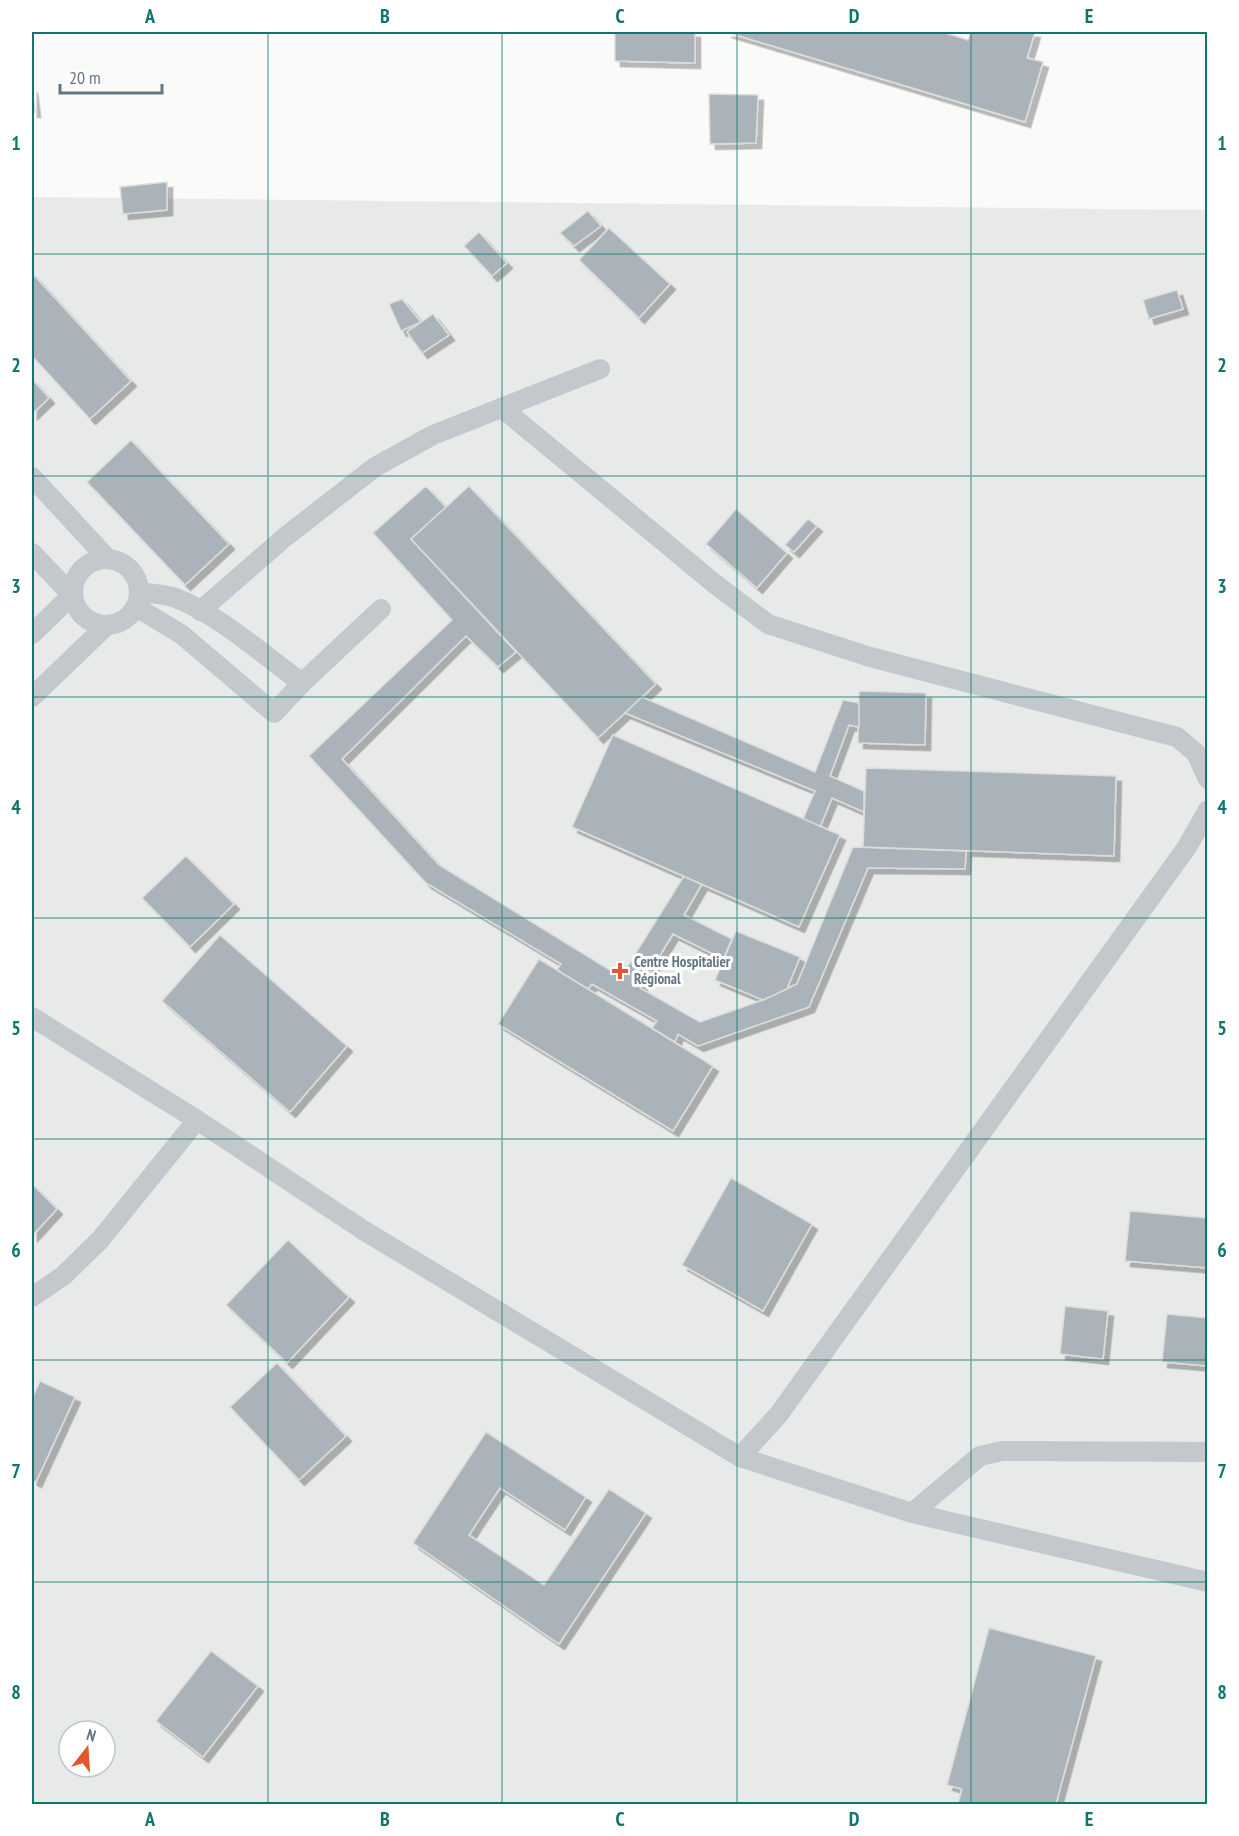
<svg xmlns="http://www.w3.org/2000/svg" width="1239" height="1836" viewBox="0 0 1239 1836" font-family="'PT Sans Narrow',sans-serif">
<defs>
<filter id="shadow"><feDropShadow dx="5.5" dy="5.5" stdDeviation="0" flood-color="#0004"/></filter>
</defs>
<rect width="100%" height="100%" fill="#fafaf8"/>
<path fill="#e8e9e9" fill-rule="evenodd" d="M32 197 1207 210V1804H32ZM69 1731H105V1767H69Z"/>
<g fill="#aab3b9" stroke="#dcdcda" stroke-width="1.5" filter="url(#shadow)">
<polygon points="615,32 695,32 695,63 615,61"/>
<polygon points="726,32 942,32 968,40 971,32 1035,32 1027,58 1043,62 1025,122"/>
<polygon points="32,87 35,112 32,112"/>
<polygon points="709,94 758,95 756,143 710,144"/>
<polygon points="167,182 167,210 123,214 120,187"/>
<polygon points="588,211 601,226 574,246 560,233"/>
<polygon points="609,228 670,284 639,318 579,260"/>
<polygon points="479,232 507,263 492,276 464,246"/>
<polygon points="32,273 131,381 90,419 32,356"/>
<polygon points="1177,290 1183,309 1149,319 1143,300"/>
<polygon points="402,299 421,322 401,331 389,304"/>
<polygon points="433,314 449,335 422,353 407,332"/>
<polygon points="32,379 49,398 32,414"/>
<polygon points="131,440 229,544 185,585 87,482"/>
<polygon points="426,486 446,507 411,539 516,652 498,667 466,636 342,759 439,865 621,977 684,876 702,884 684,915 732,939 723,959 673,934 640,988 700,1022 763,1000 797,984 853,847 966,851 965,869 868,868 809,1007 698,1046 678,1034 675,1042 652,1028 657,1021 592,984 588,989 557,970 561,964 426,883 309,756 452,620 373,533"/>
<polygon points="469,486 656,684 598,738 411,539"/>
<polygon points="736,509 787,553 757,588 706,544"/>
<polygon points="808,519 817,526 794,552 785,545"/>
<polygon points="859,691 926,693 925,745 858,743"/>
<polygon points="642,697 815,772 843,700 859,703 859,727 849,725 830,776 864,791 864,812 832,798 820,827 803,819 815,791 625,713"/>
<polygon points="613,735 840,835 799,927 572,827"/>
<polygon points="866,768 1116,776 1114,856 863,847"/>
<polygon points="186,856 234,904 190,947 142,898"/>
<polygon points="736,931 800,957 787,989 763,1000 715,980"/>
<polygon points="220,935 347,1046 290,1112 162,1001"/>
<polygon points="539,959 713,1066 673,1131 498,1024"/>
<polygon points="731,1178 812,1224 763,1311 682,1265"/>
<polygon points="32,1184 57,1209 32,1236"/>
<polygon points="1130,1211 1208,1218 1208,1268 1125,1261"/>
<polygon points="288,1240 349,1297 287,1363 226,1305"/>
<polygon points="1065,1306 1108,1311 1103,1359 1060,1354"/>
<polygon points="1167,1314 1208,1318 1208,1366 1162,1362"/>
<polygon points="277,1363 346,1436 299,1480 230,1407"/>
<polygon points="40,1381 75,1397 36,1482 32,1480 32,1399"/>
<polygon points="486,1432 586,1497 565,1530 500,1488 469,1535 544,1585 609,1489 646,1513 559,1644 413,1543"/>
<polygon points="989,1628 1096,1656 1056,1804 958,1804 962,1789 947,1785"/>
<polygon points="211,1651 258,1686 203,1757 156,1721"/>
</g>
<g fill="none" stroke-linecap="round" stroke-linejoin="round">
<g stroke="#c3c8cc" stroke-width="20">
<polyline points="502,408 715,584 768,624 870,657 1177,737 1196,753 1208,779"/>
<polyline points="32,477 107,558"/>
<polyline points="32,553 72,595 32,634"/>
<circle cx="106" cy="592" r="33"/>
<path d="M136 607 181 634 274 713 302 683C265 656 219 615 176 598 165 594 151 594 140 592"/>
<polyline points="200,611 285,537 375,467 433,435 600,369"/>
<polyline points="302,683 381,609"/>
<polyline points="32,697 107,625"/>
<polyline points="32,1017 197,1120 363,1230 740,1457 912,1513 1208,1582"/>
<polyline points="32,1297 63,1276 100,1240 197,1120"/>
<polyline points="740,1457 779,1414 1187,847 1208,810"/>
<polyline points="912,1513 980,1456 1002,1451 1208,1452"/>
</g>
</g>
<path fill="none" stroke="#0f766e" stroke-width="1.5" stroke-opacity="0.55" d="M268 32V1804M502 32V1804M737 32V1804M971 32V1804M32 254H1208M32 476H1208M32 697H1208M32 918H1208M32 1139H1208M32 1360H1208M32 1582H1208"/>
<path fill="#e4572e" stroke="#fff" stroke-width="2" d="M617 962h6v6h6v6h-6v6h-6v-6h-6v-6h6z"/>
<g text-anchor="middle" stroke-width="6" stroke-linejoin="round" paint-order="stroke">
<g font-size="15" font-weight="bold" fill="#657683" stroke="#fff" text-anchor="start">
<text x="634" y="967">Centre Hospitalier<tspan x="634" dy="17">Régional</tspan></text>
</g>
</g>
<rect width="1239" height="1836" fill="none" stroke="#ffffff" stroke-width="66"/>
<g transform="translate(87 1749) rotate(17)"><circle r="28" fill="#ffffff" stroke="#c1c8cd" stroke-width="1.5"/>
<path d="M0-4.5L10 22L0 15L-10 22Z" fill="#e4572e"/>
<text y="-9" font-size="16" font-weight="bold" text-anchor="middle" fill="#657683">N</text>
</g>
<path d="M60 84v9h102v-9" fill="none" stroke="#657683" stroke-width="3"/>
<text x="69" y="84" font-size="18" fill="#657683" stroke="#ffffff" stroke-width="4.5" paint-order="stroke">20 m</text>
<rect x="33" y="33" width="1173" height="1770" fill="none" stroke="#0f766e" stroke-width="2"/>
<g font-size="20" text-anchor="middle" font-weight="bold" fill="#0f766e">
<text x="150" y="23">A</text>
<text x="385" y="23">B</text>
<text x="620" y="23">C</text>
<text x="854" y="23">D</text>
<text x="1089" y="23">E</text>
<text x="16" y="150">1</text>
<text x="1222" y="150">1</text>
<text x="16" y="372">2</text>
<text x="1222" y="372">2</text>
<text x="16" y="593">3</text>
<text x="1222" y="593">3</text>
<text x="16" y="814">4</text>
<text x="1222" y="814">4</text>
<text x="16" y="1035">5</text>
<text x="1222" y="1035">5</text>
<text x="16" y="1257">6</text>
<text x="1222" y="1257">6</text>
<text x="16" y="1478">7</text>
<text x="1222" y="1478">7</text>
<text x="16" y="1699">8</text>
<text x="1222" y="1699">8</text>
<text x="150" y="1826">A</text>
<text x="385" y="1826">B</text>
<text x="620" y="1826">C</text>
<text x="854" y="1826">D</text>
<text x="1089" y="1826">E</text>
</g>
</svg>
